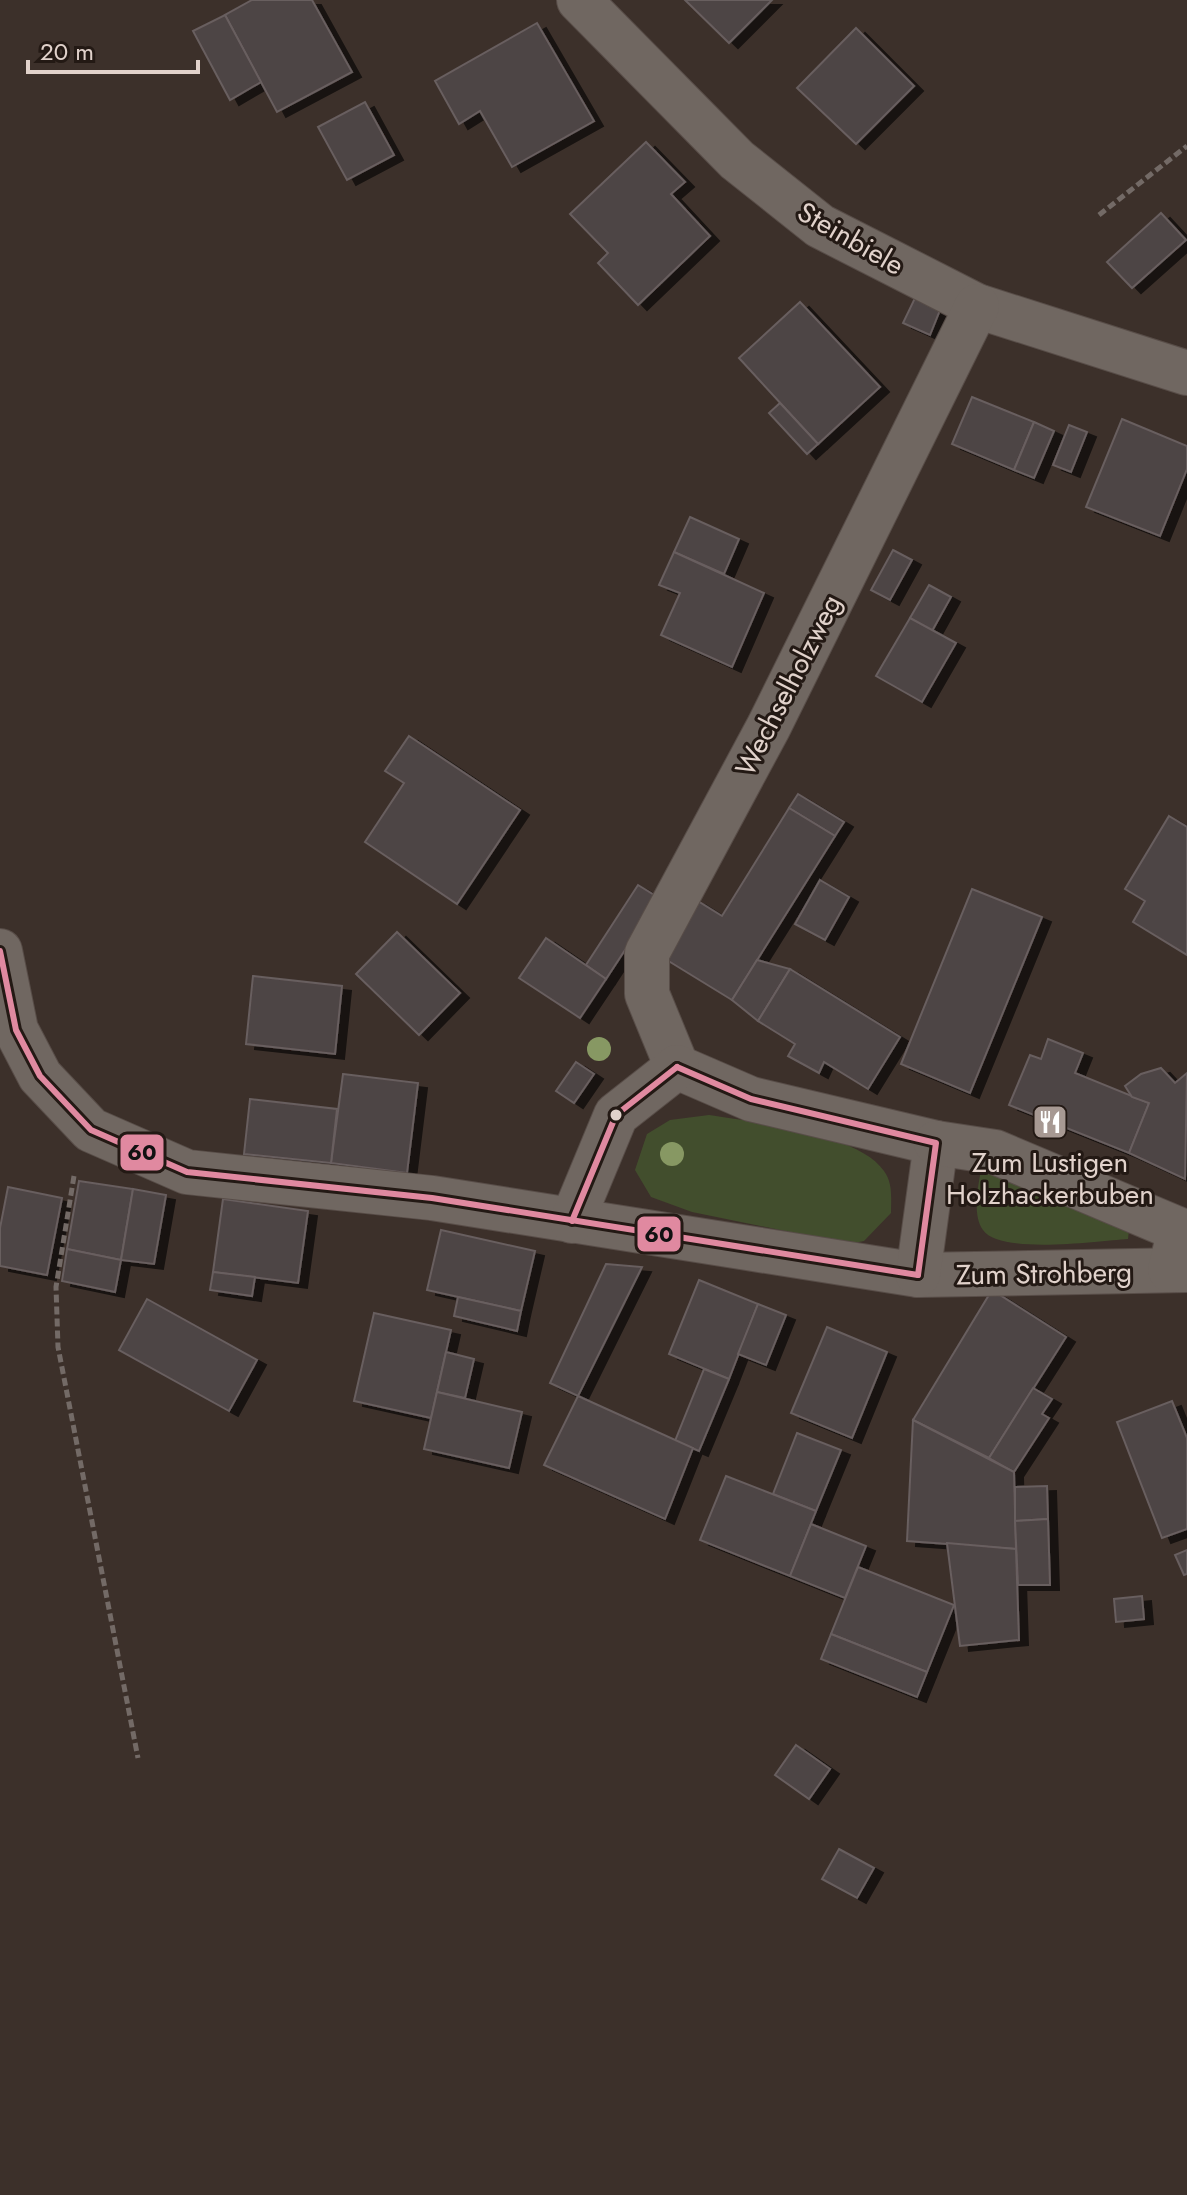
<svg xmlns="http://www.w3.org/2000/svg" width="1187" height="2195" viewBox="0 0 1187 2195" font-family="Jost,sans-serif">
<defs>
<filter id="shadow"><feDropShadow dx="9" dy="5" stdDeviation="0" flood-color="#0009"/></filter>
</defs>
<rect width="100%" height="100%" fill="#3c302a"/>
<g fill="#424e2d">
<path d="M709 1115C754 1122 858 1133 884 1171 893 1183 891 1198 891 1213L864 1241 849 1244 692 1212 651 1197 635 1170 647 1134 670 1120Z"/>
<path d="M981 1170 1129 1230 1128 1239C1098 1241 1000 1255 983 1230 972 1215 978 1187 981 1170Z"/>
</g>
<g fill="#4e4444" stroke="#685e5f" stroke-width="2" filter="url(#shadow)">
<polygon points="252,0 312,0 352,72 277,112 225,15"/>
<polygon points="685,0 772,0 729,43"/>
<polygon points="225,15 261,82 230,100 193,31"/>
<polygon points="537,23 594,121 512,167 480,111 459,124 435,81"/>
<polygon points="856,28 914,86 856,144 797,88"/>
<polygon points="365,102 394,155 347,180 318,127"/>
<polygon points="646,142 685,182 671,194 710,236 638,305 598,263 608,253 570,214"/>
<polygon points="1161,213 1186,240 1132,288 1107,262"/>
<polygon points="915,298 940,310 930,335 903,323"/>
<polygon points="800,302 880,387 818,444 739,358"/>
<polygon points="972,397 1034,422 1014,470 952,444"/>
<polygon points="780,403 818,444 807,454 769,413"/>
<polygon points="1122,419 1187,446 1187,469 1160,536 1086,507"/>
<polygon points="1034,422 1054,431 1034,478 1014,470"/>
<polygon points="1069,425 1087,432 1071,472 1053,465"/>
<polygon points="690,517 739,539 724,574 674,552"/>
<polygon points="893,550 912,560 890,600 871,590"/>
<polygon points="674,552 764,593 732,667 661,635 680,593 659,585"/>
<polygon points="929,585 951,597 932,631 910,618"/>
<polygon points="910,618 956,643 922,702 876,676"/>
<polygon points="409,736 520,810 457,904 365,842 404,783 385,771"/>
<polygon points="798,794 844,822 835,836 789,808"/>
<polygon points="789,808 835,836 732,1000 662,957 696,900 722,916"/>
<polygon points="1169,816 1187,827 1187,955 1133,922 1145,901 1125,889"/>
<polygon points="820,880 849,897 825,940 795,924"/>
<polygon points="638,885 659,898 606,979 586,965"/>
<polygon points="972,889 1042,917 970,1093 901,1064"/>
<polygon points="397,932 460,993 419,1035 356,974"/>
<polygon points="546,938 606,979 580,1018 519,978"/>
<polygon points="757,960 790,969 758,1021 732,1000"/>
<polygon points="790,969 900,1037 868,1089 824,1062 819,1073 788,1056 795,1044 758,1021"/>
<polygon points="253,976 342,986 335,1054 246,1044"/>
<polygon points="1048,1039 1083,1053 1075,1073 1149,1103 1129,1153 1009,1105 1030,1055 1041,1059"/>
<polygon points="576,1062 594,1074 574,1103 556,1091"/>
<polygon points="1161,1068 1175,1083 1187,1073 1185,1179 1129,1153 1149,1103 1132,1097 1125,1086 1141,1074"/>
<polygon points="343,1074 418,1083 407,1173 331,1163"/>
<polygon points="250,1099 337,1109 331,1163 244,1154"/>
<polygon points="79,1181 133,1189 121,1260 67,1249"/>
<polygon points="8,1187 62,1198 47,1275 0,1266 0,1228"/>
<polygon points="133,1189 166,1195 154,1264 121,1260"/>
<polygon points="223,1199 308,1211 298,1283 213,1272"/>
<polygon points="441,1230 535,1251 521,1311 427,1290"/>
<polygon points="67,1249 121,1260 115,1292 62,1281"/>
<polygon points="606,1264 642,1267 578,1396 550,1383"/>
<polygon points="213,1272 255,1277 252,1296 210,1290"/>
<polygon points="699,1280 758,1304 729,1379 669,1354"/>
<polygon points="992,1290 1066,1337 989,1458 913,1420"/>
<polygon points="458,1297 521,1311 517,1331 454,1316"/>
<polygon points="147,1299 257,1360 229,1411 119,1350"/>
<polygon points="758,1304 786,1315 766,1365 738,1354"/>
<polygon points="374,1313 451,1330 431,1418 354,1401"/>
<polygon points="827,1327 887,1352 852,1438 791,1413"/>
<polygon points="446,1352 474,1359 465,1398 437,1392"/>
<polygon points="704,1369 729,1379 699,1451 675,1441"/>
<polygon points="1033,1388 1052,1399 1042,1414 1049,1418 1014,1472 989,1458"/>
<polygon points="437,1392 522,1412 509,1468 424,1449"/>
<polygon points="578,1396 693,1448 665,1519 544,1465"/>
<polygon points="1172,1401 1187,1438 1187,1529 1162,1538 1117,1422"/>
<polygon points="913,1420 1014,1472 1016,1549 907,1541"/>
<polygon points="797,1433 841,1450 816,1511 773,1494"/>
<polygon points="726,1476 816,1511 790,1576 700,1540"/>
<polygon points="1047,1486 1048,1519 1015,1521 1015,1487"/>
<polygon points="1048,1519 1050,1585 1018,1585 1015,1521"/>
<polygon points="811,1524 866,1546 845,1598 790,1576"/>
<polygon points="947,1543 1016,1549 1019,1640 960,1646"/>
<polygon points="1187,1550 1187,1574 1184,1575 1175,1555"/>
<polygon points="858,1567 954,1605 927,1672 831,1634"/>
<polygon points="1142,1596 1144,1619 1116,1622 1114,1599"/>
<polygon points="831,1634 927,1672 917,1697 821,1659"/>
<polygon points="796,1745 830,1769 809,1799 775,1775"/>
<polygon points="839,1849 874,1868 857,1898 822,1879"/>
</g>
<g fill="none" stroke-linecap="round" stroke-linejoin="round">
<defs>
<g id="minor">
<polyline points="579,0 737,160 820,226 977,306 1187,373"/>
<polyline points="0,951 16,1030 40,1076 91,1130 187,1172 432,1198 918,1275 1187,1270"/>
<polyline points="677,1067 647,994 647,953 769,726 977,306"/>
<polyline points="677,1067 751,1099 936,1143 918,1275"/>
<polyline points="936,1143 995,1152 1180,1230 1170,1270"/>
<polyline points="572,1221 616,1115 677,1067"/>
</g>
</defs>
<use href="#minor" stroke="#584d48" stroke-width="46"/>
<g stroke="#736a66" stroke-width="5" stroke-dasharray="8 4" stroke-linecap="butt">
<polyline points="1099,215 1187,146"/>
<polyline points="74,1176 56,1287 58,1347 138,1758"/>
</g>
<use href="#minor" stroke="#706761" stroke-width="44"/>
<defs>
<g id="bus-1">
<polyline points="0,951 16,1030 40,1076 91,1130 187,1172 432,1198 918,1275"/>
<polyline points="677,1067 751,1099 936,1143 918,1275"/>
<polyline points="572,1221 616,1115 677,1067"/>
</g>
</defs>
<use href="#bus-1" stroke="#231914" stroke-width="12"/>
<use href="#bus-1" stroke="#e089a0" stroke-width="6"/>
</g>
<g fill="#879863">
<circle cx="599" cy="1049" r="12"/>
<circle cx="672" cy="1154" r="12"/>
</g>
<defs>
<symbol id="restaurant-square" viewBox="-11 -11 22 22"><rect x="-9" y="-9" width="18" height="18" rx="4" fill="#a79993" stroke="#231914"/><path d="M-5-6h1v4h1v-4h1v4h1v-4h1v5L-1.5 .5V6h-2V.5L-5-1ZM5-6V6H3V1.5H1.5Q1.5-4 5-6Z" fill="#fff"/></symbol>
</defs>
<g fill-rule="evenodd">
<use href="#restaurant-square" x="1030" y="1102" width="40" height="40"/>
</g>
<circle fill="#e1d2cb" stroke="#231914" stroke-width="3" cx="616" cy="1115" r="7"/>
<g text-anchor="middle" stroke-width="6" stroke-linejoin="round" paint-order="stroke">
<g font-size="28" fill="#e1d2cb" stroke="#231914">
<text transform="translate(851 238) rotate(30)" y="10">Steinbiele</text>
<text transform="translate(788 685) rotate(-63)" y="10">Wechselholzweg</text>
<text transform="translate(1044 1273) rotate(-1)" y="10">Zum Strohberg</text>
</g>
<g font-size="28" fill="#e1d2cb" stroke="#231914">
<text x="1050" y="1172">Zum Lustigen<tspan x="1050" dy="32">Holzhackerbuben</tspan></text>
</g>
</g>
<g stroke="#231914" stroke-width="3">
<rect x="119" y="1133" width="46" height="39" rx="8" fill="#e089a0"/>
<rect x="636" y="1215" width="46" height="38" rx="8" fill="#e089a0"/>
</g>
<g font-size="22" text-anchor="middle" font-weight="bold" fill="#111">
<text x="142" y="1160">60</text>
<text x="659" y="1242">60</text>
</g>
<path d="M28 60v12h170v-12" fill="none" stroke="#e1d2cb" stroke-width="4"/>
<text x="40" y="60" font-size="24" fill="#e1d2cb" stroke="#231914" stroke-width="6" paint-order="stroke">20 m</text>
</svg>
